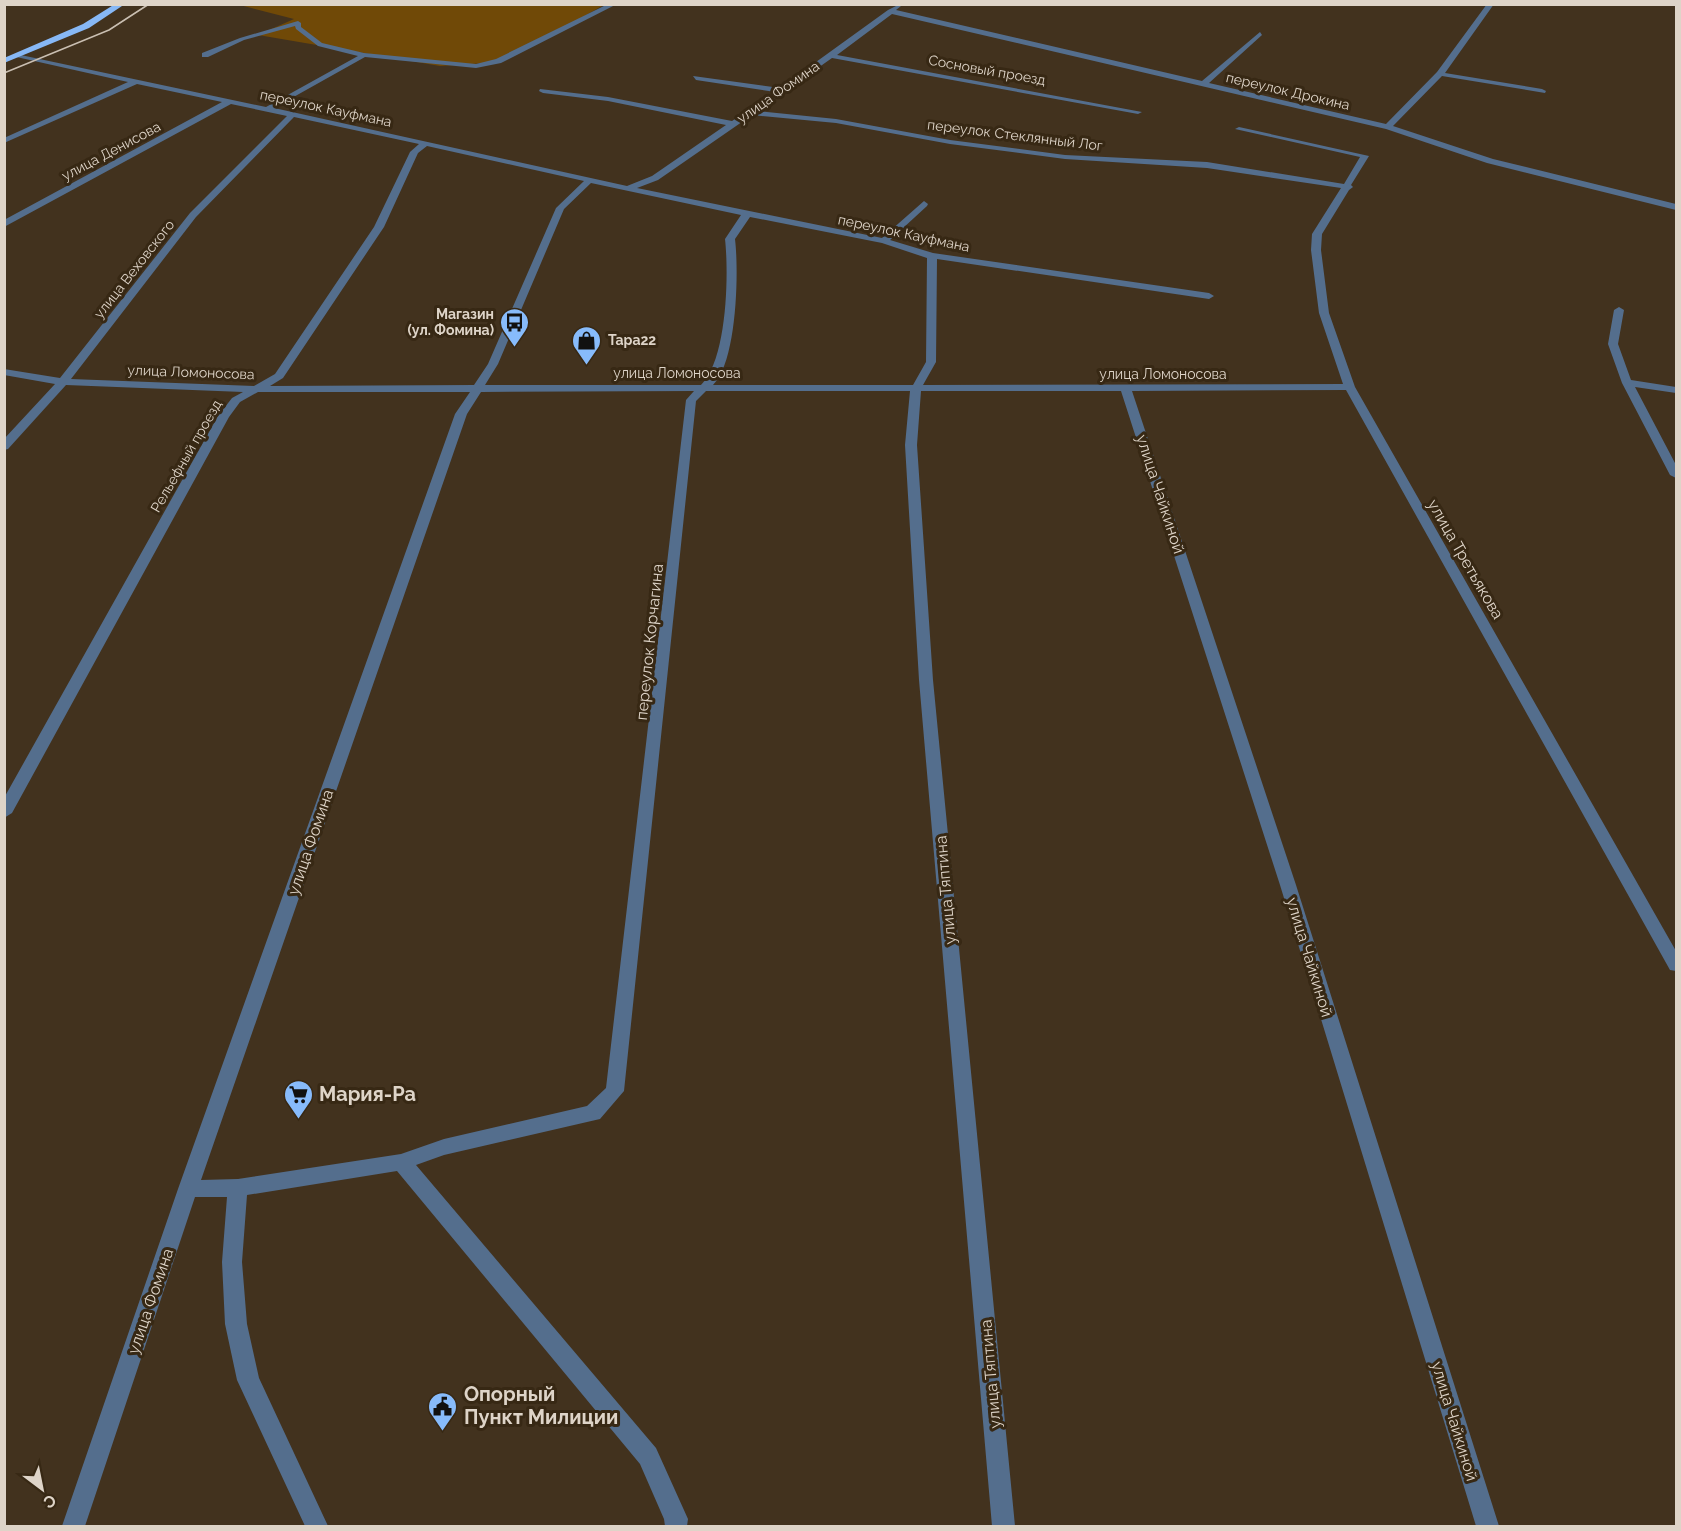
<svg xmlns="http://www.w3.org/2000/svg" width="1681" height="1531" viewBox="0 0 1681 1531" font-family="Raleway,sans-serif">
<rect width="100%" height="100%" fill="#42321e"/>
<polygon fill="#704907" points="240,5 604,5 502,62 440,66 258,35 294,19"/>
<g fill="none" stroke-linecap="round" stroke-linejoin="round">
<g fill="#546e8d" fill-rule="evenodd">
<path d="M608 4H617L501 63 476 68 365 57 274 108 627 186 652 176 726 125 608 101 543 93 539 91 540 89 608 97 732 121 775 92 696 80 693 76 780 88 888 10 900 4 901 6 896 10 1202 81 1260 32 1262 35 1209 83 1386 124 1437 72 1487 4H1494L1445 73 1542 89 1546 91 1545 93 1442 76 1393 126 1493 159 1676 204V210L1487 163 1386 129 892 14 837 55 1142 112 1138 114 832 58 757 111 836 119 950 140 1065 155 1207 162 1344 184 1360 157 1235 129 1239 127 1369 156 1351 185 1353 187 1349 190 1322 234 1321 250 1329 313 1355 387 1676 951V971L1670 970 1346 390 1132 391 1296 885 1499 1526H1476L1280 885 1121 391H921L917 445 933 680 1015 1526H992L919 680 905 445 910 391H706L696 401 624 1091 600 1119 444 1155 416 1165 656 1448 688 1519 687 1526H665L664 1519 640 1464 397 1171 247 1195 242 1262 247 1324 259 1378 328 1526H305L237 1380 225 1324 222 1262 227 1197H195L85 1526H62L178 1189 455 414 470 392H258L240 402 229 417 12 813 4 818V798L218 416 232 398 243 392 66 385 8 449 4 450V439L55 384 4 375V369L60 378 190 213 287 116 231 104 4 227V220L222 102 137 84 4 143V138L128 82 12 56 16 54 266 107 358 56 318 46 296 29 295 26 244 40 208 57H202V53L240 38 298 21 301 23V27L322 43 364 53 476 64 496 59ZM752 115 836 123 950 144 1065 159 1207 168 1341 188 1312 234 1311 250 1319 313 1343 384 923 385 936 362 937 259 1209 299 1214 296 1209 293 933 253 890 240 927 206 928 204 924 201 882 238 637 188 658 180ZM294 117 419 144 410 152 374 227 275 374 254 386 71 379 196 217ZM427 146 584 181 556 208 488 364 474 385 270 386 283 378 384 227 418 153ZM591 183 741 215 725 239C729 275 727 360 701 385H485L498 364 564 209ZM750 217 882 243 927 258 926 362 913 385H713C737 362 739 272 735 239ZM694 391 686 400 606 1088 587 1106 444 1139 401 1154 238 1179 201 1180 467 414 481 392Z"/>
<polygon points="1619,307 1624,310 1618,344 1631,380 1676,387 1676,393 1635,387 1676,465 1676,478 1670,475 1622,383 1608,344 1614,310"/>
</g>
<polygon fill="#87b8f6" fill-rule="evenodd" points="115,4 125,4 89,28 4,63 4,58 83,24"/>
<polyline stroke="#cabfb2" stroke-width="1.5" points="4,73 109,30 149,4"/>
</g>
<defs>
<symbol id="bus-pin" viewBox="-11 -11 22 30"><path d="M0 17L-7.5 6A9.5 9.5 0 1 1 7.5 6Z" fill="#87bbfb" stroke="#372814"/><path d="M-5-6H5V4H4V6H2V4H-2V6H-4V4H-5ZM-3.5-4V0h7V-4ZM-3.5 1.2v1.5H-2V1.2ZM2 1.2v1.5H3.5V1.2Z" fill="#111"/></symbol>
<symbol id="shop-pin" viewBox="-11 -11 22 30"><path d="M0 17L-7.5 6A9.5 9.5 0 1 1 7.5 6Z" fill="#87bbfb" stroke="#372814"/><path d="M-5-2.5h2.3a2.7 3.5 0 0 1 5.4 0H5L5.5 6h-11ZM-1.5-2.5h3a1.5 2.3 0 0 0-3 0Z" fill="#111"/></symbol>
<symbol id="supermarket-pin" viewBox="-11 -11 22 30"><path d="M0 17L-7.5 6A9.5 9.5 0 1 1 7.5 6Z" fill="#87bbfb" stroke="#372814"/><path d="M-6-5.5h2.5l.6 2H6L4.5 2H-2.5L-4.4-4H-6ZM-1.5 3.2a1.3 1.3 0 1 0 .1 0ZM3 3.2a1.3 1.3 0 1 0 .1 0Z" fill="#111"/></symbol>
<symbol id="civic-pin" viewBox="-11 -11 22 30"><path d="M0 17L-7.5 6A9.5 9.5 0 1 1 7.5 6Z" fill="#87bbfb" stroke="#372814"/><path d="M-.6-6.5H3V-4.5H.6V-3L4-1V1h2V6H-6V1h2V-1L-.6-3ZM-1.2 2.5V6h2.4V2.5Z" fill="#111"/></symbol>
</defs>
<g fill-rule="evenodd">
<use href="#bus-pin" x="498" y="306" width="33" height="45"/>
<use href="#shop-pin" x="570" y="324" width="33" height="45"/>
<use href="#supermarket-pin" x="282" y="1078" width="33" height="45"/>
<use href="#civic-pin" x="426" y="1390" width="33" height="45"/>
</g>
<g text-anchor="middle" stroke-width="6" stroke-linejoin="round" paint-order="stroke">
<g font-size="14" fill="#ded4c8" stroke="#372814">
<text transform="translate(987 70) rotate(10)" y="5">Сосновый проезд</text>
<text transform="translate(1288 91) rotate(13)" y="5">переулок Дрокина</text>
<text transform="translate(778 92) rotate(-35)" y="5">улица Фомина</text>
<text transform="translate(326 108) rotate(12)" y="5">переулок Кауфмана</text>
<text transform="translate(1015 135) rotate(7)" y="5">переулок Стеклянный Лог</text>
<text transform="translate(111 151) rotate(-28)" y="5">улица Денисова</text>
<text transform="translate(904 233) rotate(12)" y="5">переулок Кауфмана</text>
<text transform="translate(134 269) rotate(-52)" y="5">улица Веховского</text>
<text transform="translate(191 372) rotate(2)" y="5">улица Ломоносова</text>
<text x="677" y="378">улица Ломоносова</text>
<text x="1163" y="379">улица Ломоносова</text>
<text transform="translate(186 456) rotate(-60)" y="5">Рельефный проезд</text>
</g>
<g font-size="14" font-weight="bold" fill="#ded4c8" stroke="#372814" text-anchor="end">
<text x="494" y="319">Магазин<tspan x="494" dy="16">(ул. Фомина)</tspan></text>
<text x="608" y="345" text-anchor="start">Тара22</text>
</g>
<g font-size="16" fill="#ded4c8" stroke="#372814">
<text transform="translate(1161 494) rotate(72)" y="6">улица Чайкиной</text>
<text transform="translate(1466 559) rotate(60)" y="6">улица Третьякова</text>
<text transform="translate(649 642) rotate(-84)" y="6">переулок Корчагина</text>
<text transform="translate(310 842) rotate(-71)" y="6">улица Фомина</text>
<text transform="translate(945 890) rotate(-95)" y="6">улица Тяптина</text>
<text transform="translate(1310 957) rotate(73)" y="6">улица Чайкиной</text>
<text transform="translate(150 1301) rotate(-71)" y="6">улица Фомина</text>
<text transform="translate(990 1374) rotate(-95)" y="6">улица Тяптина</text>
<text transform="translate(1455 1421) rotate(73)" y="6">улица Чайкиной</text>
</g>
<g font-size="20" font-weight="bold" fill="#ded4c8" stroke="#372814" text-anchor="start">
<text x="319" y="1101">Мария-Ра</text>
<text x="464" y="1401">Опорный<tspan x="464" dy="23">Пункт Милиции</tspan></text>
</g>
</g>
<rect width="1681" height="1531" fill="none" stroke="#ded4c8" stroke-width="12"/>
<g transform="translate(42 1489) rotate(148)" stroke="#372814" stroke-width="4.5" paint-order="stroke">
<path d="M0-4.5L10 22L0 15L-10 22Z" fill="#ded4c8"/>
<text y="-9" font-size="16" font-weight="bold" text-anchor="middle" fill="#ded4c8">С</text>
</g>
</svg>
